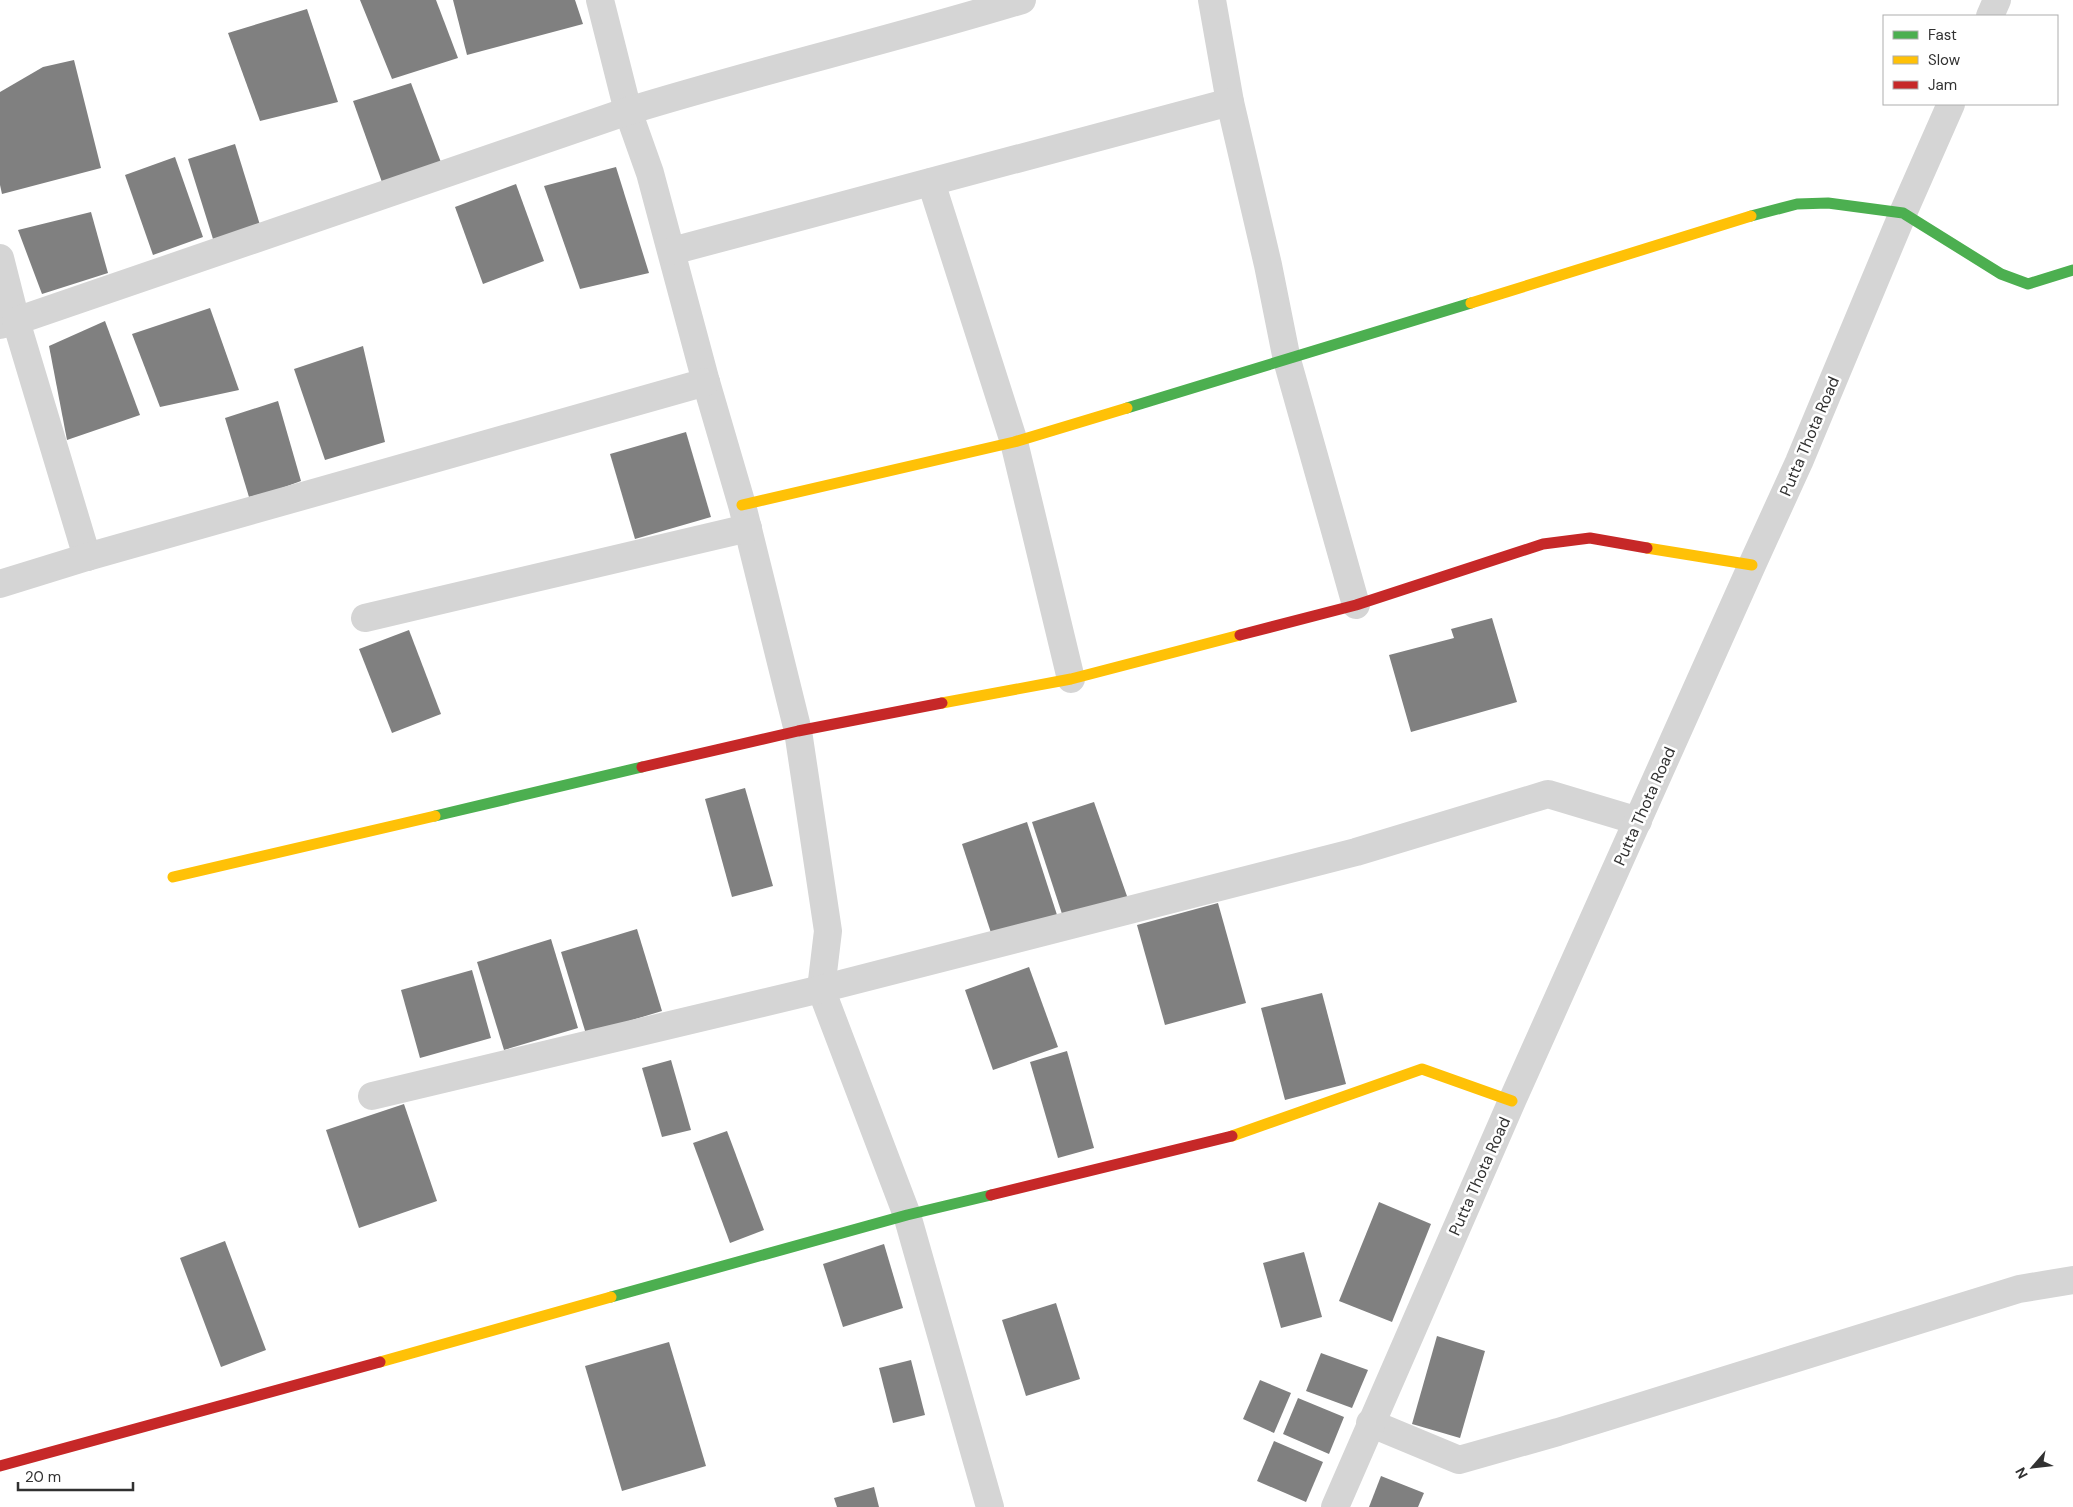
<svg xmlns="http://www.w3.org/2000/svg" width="2073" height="1507" viewBox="0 0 2073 1507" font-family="'DM Sans',sans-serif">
<rect width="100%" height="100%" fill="#fff"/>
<g fill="#808080">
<polygon points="360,0 436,0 458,58 392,79"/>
<polygon points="453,0 575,0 583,24 467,55"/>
<polygon points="307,9 338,102 260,121 228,33"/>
<polygon points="74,60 101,168 2,194 0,185 0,92 43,67"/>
<polygon points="411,83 442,165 383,185 353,101"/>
<polygon points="235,144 260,225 213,239 188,159"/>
<polygon points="175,157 203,237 153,255 125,175"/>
<polygon points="616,167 649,273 580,289 544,186"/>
<polygon points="516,184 544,261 483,284 455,207"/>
<polygon points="91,212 108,273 42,294 18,230"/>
<polygon points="210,308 239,390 160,407 132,334"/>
<polygon points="105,321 140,415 67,440 49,346"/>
<polygon points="363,346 385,442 325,460 294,369"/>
<polygon points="278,401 301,481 274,491 249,497 225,418"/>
<polygon points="686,432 711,517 635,539 610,454"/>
<polygon points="1492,618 1517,702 1411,732 1389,655 1454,638 1451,629"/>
<polygon points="409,630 441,714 392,733 359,649"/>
<polygon points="745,788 773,886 732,897 705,799"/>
<polygon points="1094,802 1128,899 1064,920 1032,822"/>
<polygon points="1027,822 1058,918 993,939 962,844"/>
<polygon points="1218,903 1246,1003 1165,1025 1137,925"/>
<polygon points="637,929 662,1011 586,1034 561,952"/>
<polygon points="551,939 578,1028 504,1050 477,962"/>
<polygon points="1029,967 1058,1047 993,1070 965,990"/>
<polygon points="472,970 491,1038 420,1058 401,990"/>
<polygon points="1322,993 1346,1084 1285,1100 1261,1008"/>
<polygon points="1067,1051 1094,1148 1058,1158 1030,1062"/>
<polygon points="671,1060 691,1130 662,1137 642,1068"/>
<polygon points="404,1104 437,1201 359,1228 326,1130"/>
<polygon points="727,1131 764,1230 730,1243 693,1143"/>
<polygon points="1379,1202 1431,1224 1392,1322 1339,1301"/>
<polygon points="225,1241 266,1350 221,1367 180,1258"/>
<polygon points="884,1244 903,1308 843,1327 823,1264"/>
<polygon points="1304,1252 1322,1317 1281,1328 1263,1263"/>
<polygon points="1056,1303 1080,1379 1026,1396 1002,1320"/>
<polygon points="1437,1336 1485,1351 1460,1438 1412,1424"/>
<polygon points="669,1342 706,1466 622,1491 585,1366"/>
<polygon points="1321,1353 1368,1370 1352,1408 1306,1391"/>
<polygon points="911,1360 925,1415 893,1423 879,1368"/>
<polygon points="1260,1380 1291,1393 1274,1433 1243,1419"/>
<polygon points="1298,1398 1344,1417 1329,1454 1283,1434"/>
<polygon points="1274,1441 1323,1462 1306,1502 1257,1481"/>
<polygon points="1381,1476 1424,1493 1418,1507 1369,1507"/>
<polygon points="874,1487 879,1507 837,1507 834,1498"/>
</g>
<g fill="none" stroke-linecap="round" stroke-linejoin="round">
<g stroke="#d5d5d5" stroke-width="28">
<polyline points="600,0 628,111 650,173 706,382 742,505 798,731 828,931 821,989 907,1215 990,1507"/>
<polyline points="1212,0 1230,102 1268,265 1287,360 1356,605"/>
<polyline points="1990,16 1997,0"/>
<polyline points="931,182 1014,442 1071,679"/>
<polyline points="672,251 1230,102"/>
<polyline points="0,258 16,321 0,325"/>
<path d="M87 557 16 321 628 111C758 71 891 40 1022 0"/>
<polyline points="0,584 87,557 706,382"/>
<polyline points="365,618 748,528"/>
<polyline points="372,1096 821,989 1356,852 1548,794 1638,821"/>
<polyline points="1370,1423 1459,1460 1558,1432 2019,1289 2073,1280"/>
<polyline points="1335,1507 1512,1101 1752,565 1799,462 1903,213 1951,104"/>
</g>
<g stroke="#4caf50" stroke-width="11">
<polyline points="1751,216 1797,204 1828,203 1903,213 2001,274 2028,284 2073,270"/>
<polyline points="1127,408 1471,303"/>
<polyline points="435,816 642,767"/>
<polyline points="611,1297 907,1215 991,1195"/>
</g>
<g stroke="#ffc107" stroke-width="11">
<polyline points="1471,303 1751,216"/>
<polyline points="742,505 1014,442 1127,408"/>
<polyline points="1647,548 1752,565"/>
<polyline points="942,703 1071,679 1240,635"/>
<polyline points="173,877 435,816"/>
<polyline points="1232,1136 1422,1069 1512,1101"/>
<polyline points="380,1362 611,1297"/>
</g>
<g stroke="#c62828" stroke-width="11">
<polyline points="1240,635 1356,605 1543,544 1590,538 1647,548"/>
<polyline points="642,767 798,731 942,703"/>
<polyline points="991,1195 1232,1136"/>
<polyline points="0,1466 380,1362"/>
</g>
</g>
<g text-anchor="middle" stroke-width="5" stroke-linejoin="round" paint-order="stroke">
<g font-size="16" fill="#313131" stroke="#fff">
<text transform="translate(1809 436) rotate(-67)" y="6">Putta Thota Road</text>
<text transform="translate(1644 806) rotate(-66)" y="6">Putta Thota Road</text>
<text transform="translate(1479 1176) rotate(-66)" y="6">Putta Thota Road</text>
</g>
</g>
<rect x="1883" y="15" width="175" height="90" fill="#ffffff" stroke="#adadad"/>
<rect x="1893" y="31" width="25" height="8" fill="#4caf50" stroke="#adadad"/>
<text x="1928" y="40" font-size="15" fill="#313131">Fast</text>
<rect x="1893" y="56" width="25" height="8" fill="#ffc107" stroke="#adadad"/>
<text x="1928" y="65" font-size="15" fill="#313131">Slow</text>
<rect x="1893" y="81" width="25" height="8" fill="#c62828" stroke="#adadad"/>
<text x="1928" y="90" font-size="15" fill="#313131">Jam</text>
<g transform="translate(2033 1467) rotate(242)" stroke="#ffffff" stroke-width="4" paint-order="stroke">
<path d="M0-4L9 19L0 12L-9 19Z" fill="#313131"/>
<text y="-8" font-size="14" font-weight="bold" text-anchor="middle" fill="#313131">N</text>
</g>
<path d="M18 1482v8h115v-8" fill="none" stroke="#313131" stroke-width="2.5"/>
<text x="25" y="1482" font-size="15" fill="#313131" stroke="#ffffff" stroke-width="4" paint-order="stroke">20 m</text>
</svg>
